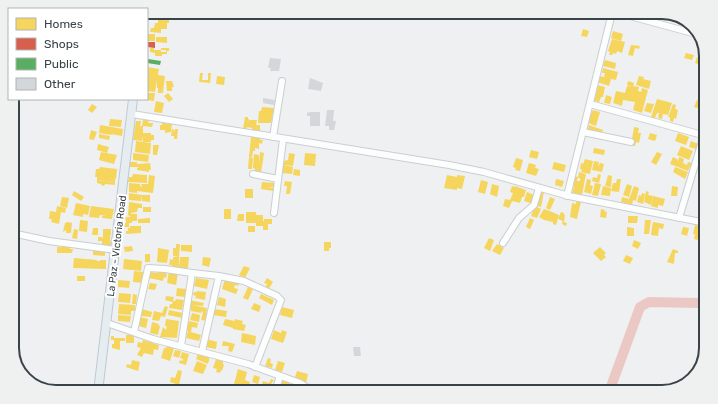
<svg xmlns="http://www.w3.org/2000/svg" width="718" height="404" viewBox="0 0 718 404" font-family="Rubik,sans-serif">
<rect width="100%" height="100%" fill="#eef0f2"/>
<g fill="#f6d55c">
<polygon points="596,12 605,13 603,19 594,16"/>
<polygon points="647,12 660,12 656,20 645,14"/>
<polygon points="158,19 169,19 169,23 167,23 167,29 161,29 161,33 150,32 151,28 154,28 155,23 158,23"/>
<polygon points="583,29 589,31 587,37 581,36"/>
<polygon points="613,31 623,34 621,41 611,38"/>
<rect x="147" y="34" width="8" height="7"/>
<polygon points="156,37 167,37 167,43 156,42"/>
<polygon points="612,39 625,42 622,53 617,51 616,54 613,53 612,55 609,55 610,52 608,51"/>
<polygon points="631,45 640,46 639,49 635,48 633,56 628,55"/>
<polygon points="150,48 154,48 154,50 161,50 161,52 166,52 166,50 161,50 161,48 169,48 169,51 167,51 167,54 162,54 162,56 155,56 155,53 150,52"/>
<polygon points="686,53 694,55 692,60 684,58"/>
<polygon points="697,57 705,60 703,66 695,63"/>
<polygon points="605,60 616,63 615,69 603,66"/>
<polygon points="147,67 159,69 158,75 165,76 163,93 158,93 158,88 157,88 157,80 155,92 147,91"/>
<polygon points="603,68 618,72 616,80 611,79 609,86 597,82 599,76 604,77 605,73 602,73"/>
<polygon points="200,73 203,73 202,80 208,80 208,73 211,73 210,83 199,82"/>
<polygon points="217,76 225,77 224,85 216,84"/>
<polygon points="639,76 644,77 643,79 651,81 649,89 636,85"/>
<polygon points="166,81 172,81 174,87 172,87 172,91 167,91"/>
<polygon points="628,81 634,83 633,87 634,86 639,87 638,91 641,92 642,88 648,90 642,113 633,110 635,102 623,100 622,106 613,103 616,91 625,93 627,86 631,87 627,85"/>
<polygon points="597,85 605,87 603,97 601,97 599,102 594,101"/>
<polygon points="147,93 155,93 154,101 147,100"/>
<polygon points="168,93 173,99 169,102 164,96"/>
<polygon points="606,95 612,97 610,104 604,103"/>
<polygon points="657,99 672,103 668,115 663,114 662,119 658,118 659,113 657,113 655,118 651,117"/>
<polygon points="697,100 706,102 706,110 694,107"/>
<polygon points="156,101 164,103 162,113 154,112"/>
<polygon points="647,103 654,104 651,113 644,111"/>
<polygon points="92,104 97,107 92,113 88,110"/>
<polygon points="673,104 676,105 675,109 678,110 676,119 674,118 673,122 670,121 670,117 668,117"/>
<polygon points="262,107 274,108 271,123 258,123 259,111 261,111"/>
<polygon points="593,110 600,112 596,126 590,124 590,123 587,122"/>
<polygon points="245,117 248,117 248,119 249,119 248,125 249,120 257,120 256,125 260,125 260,131 252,131 252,128 247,127 246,130 243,129"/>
<polygon points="110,119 122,120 121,127 109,126"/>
<polygon points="143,120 149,120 148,123 153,123 152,127 142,126"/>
<polygon points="136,121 141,121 140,126 143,126 143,133 151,133 151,135 154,135 154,140 151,140 151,142 143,142 142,136 142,141 133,140"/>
<polygon points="162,123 172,124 171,132 165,133 165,130 160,130 160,125 162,125"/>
<polygon points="100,125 123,129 122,136 111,134 112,130 111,135 99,133"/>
<polygon points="589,125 603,130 601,135 587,132"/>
<polygon points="634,127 639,128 638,133 641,133 639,143 636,142 635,146 631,145"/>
<polygon points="172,129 174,130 174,133 175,129 178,129 177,139 174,139 174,136 171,136"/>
<polygon points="91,130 97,132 94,140 89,139"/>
<polygon points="650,133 657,135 655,141 648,139"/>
<polygon points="678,133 689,137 686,145 675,141"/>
<polygon points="99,134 110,136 109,140 99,138"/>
<polygon points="251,137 261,138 260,140 263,140 262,144 259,143 259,149 255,148 255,151 253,151 252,157 249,157"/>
<polygon points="136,141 151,143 150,154 135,152"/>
<polygon points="691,141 698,144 696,149 689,147"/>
<polygon points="98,144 109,147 107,153 97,150"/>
<polygon points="153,145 159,145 157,155 153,155"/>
<polygon points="681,146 693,151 689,160 677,155"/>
<polygon points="594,148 605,150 604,155 593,153"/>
<polygon points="705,149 706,159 700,160 702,152 705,153"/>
<polygon points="531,150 539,152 537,159 529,157"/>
<polygon points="101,152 117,155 114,164 99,160"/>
<polygon points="260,152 264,153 261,173 255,172 255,169 253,168 254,154 259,155 259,164"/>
<polygon points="657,152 662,154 656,165 651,162"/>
<polygon points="133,153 149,155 148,162 133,160"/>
<polygon points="289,153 295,154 293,166 282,165 283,161 288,160"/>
<polygon points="305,153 316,154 315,166 304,165"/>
<polygon points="249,157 253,158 252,169 248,169"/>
<polygon points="673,157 677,159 678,161 679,157 684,159 683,163 687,165 688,162 692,163 691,166 690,166 688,171 670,164"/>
<polygon points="516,158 523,160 520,171 515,170 516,168 513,167"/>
<polygon points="585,159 593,161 590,174 581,172 582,169 580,169 581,163 583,164"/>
<polygon points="594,161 599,162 598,167 600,163 604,164 602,172 592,170"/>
<polygon points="130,162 137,162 137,164 150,163 151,170 149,170 149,172 137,170 137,168 139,167 130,167"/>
<polygon points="554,162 566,165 564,172 552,169"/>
<polygon points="529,163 536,165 535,168 539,169 536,176 526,173"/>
<polygon points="282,165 293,167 292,174 281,173"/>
<polygon points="100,167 117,169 116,179 106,178 115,179 115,182 97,180 97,177 95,177 96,169 99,169"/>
<polygon points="675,167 688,172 685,179 673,172"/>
<polygon points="294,169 300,170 300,176 293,175"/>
<polygon points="579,172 586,174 582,195 572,193 574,186 572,186 575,176 578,177 577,181 580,181 580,178 578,178"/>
<polygon points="133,174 147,175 147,183 128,182 129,177 132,177"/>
<polygon points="598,174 601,175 599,183 592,181 593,177 597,178"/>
<polygon points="149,175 155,176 153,193 137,191 137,193 129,192 129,183 140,184 140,186 142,187 141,184 148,184"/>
<polygon points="447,175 457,177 457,175 465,176 462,189 457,188 457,190 444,188"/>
<polygon points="608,175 612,176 611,187 605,186"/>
<polygon points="699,178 706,179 706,185 698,184"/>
<polygon points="556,179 564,181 562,187 555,185"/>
<polygon points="587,179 591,180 590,185 593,186 591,194 584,192"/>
<polygon points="617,179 621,179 619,192 611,191 613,183 616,183"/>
<polygon points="97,180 115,182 115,185 105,184 104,186 101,185 101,184 97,183"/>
<polygon points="481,180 488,182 485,194 478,192"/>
<polygon points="285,181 292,182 290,194 286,194 287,186 284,186"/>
<polygon points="262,182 274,183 274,187 268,187 273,188 273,191 261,189"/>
<polygon points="595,183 601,184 598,196 592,195"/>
<polygon points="492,184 499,186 497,197 490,194"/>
<polygon points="627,184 632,186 629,197 623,195"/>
<polygon points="512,186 515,187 515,186 526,190 524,197 522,197 520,203 512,201 509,208 503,206 505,199 510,200 513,193 510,192"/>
<polygon points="603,186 611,188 610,196 601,195"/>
<polygon points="634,186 639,188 636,201 633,200 632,205 621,202 622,197 629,199"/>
<polygon points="672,186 678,187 677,196 671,196"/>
<rect x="245" y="189" width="8" height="9"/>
<polygon points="74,191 84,197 81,201 72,195"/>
<polygon points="541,191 544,192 541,207 535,205"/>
<polygon points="646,191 649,192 648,195 653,196 651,205 644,202"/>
<polygon points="527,192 534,195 533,204 524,201"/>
<polygon points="129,193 142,195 141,201 129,200"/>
<polygon points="642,193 645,194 643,204 637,202 639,195 641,196"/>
<polygon points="142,195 150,195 150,202 142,201"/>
<polygon points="653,196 665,199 663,206 658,205 658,208 651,206"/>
<polygon points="62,197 69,198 67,208 60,206"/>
<polygon points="550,197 555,199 550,210 546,208"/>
<polygon points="129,202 142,204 142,208 138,208 137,212 131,213 131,214 137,214 137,221 132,221 132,223 129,223 129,227 124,227 124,223 126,223 126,220 123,220 123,217 131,217 128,215"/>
<polygon points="576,202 581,202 578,214 573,213 578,214 577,219 570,217 572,203 576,204"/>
<polygon points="76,203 90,206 88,215 83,214 83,217 73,215"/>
<polygon points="57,206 66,208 65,213 61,212 59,224 51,222 52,219 49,219 50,211 56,212"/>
<polygon points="91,206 114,209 112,219 102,218 102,216 106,216 100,215 99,218 89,217"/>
<polygon points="535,206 541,209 537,218 531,216"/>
<rect x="143" y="207" width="8" height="5"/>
<rect x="224" y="209" width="7" height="10"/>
<polygon points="544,209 550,211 548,214 550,211 559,215 556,225 553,224 553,222 544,220 539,217"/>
<polygon points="601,209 605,210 604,211 607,212 606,218 600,217"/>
<polygon points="246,212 256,212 256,215 263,215 263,221 264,221 264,219 272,219 272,224 268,224 268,230 263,230 263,226 256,226 256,223 246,223"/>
<polygon points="561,212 564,213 564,215 565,215 564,222 567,223 566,226 562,224 563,221 558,219"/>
<polygon points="238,214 244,214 244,221 237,221"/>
<polygon points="628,216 638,216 637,223 628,223"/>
<polygon points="150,218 150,223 138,223 138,219"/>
<polygon points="530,218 534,220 530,229 526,227"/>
<polygon points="80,220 88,221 87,232 79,231"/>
<polygon points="645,220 651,220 649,234 644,234"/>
<polygon points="68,222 72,223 71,233 66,233 66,230 63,232 65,223"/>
<polygon points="653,222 664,224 663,229 652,227"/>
<polygon points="695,225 701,226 698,240 694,239 695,234 693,234"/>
<polygon points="130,226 141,226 141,233 126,234 126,231 128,231 128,228 130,228"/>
<rect x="248" y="226" width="7" height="6"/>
<polygon points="627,227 634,228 634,236 627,236"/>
<polygon points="652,227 659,228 658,236 651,235"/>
<polygon points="683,227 689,228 687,236 681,234"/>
<polygon points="93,228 98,228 98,235 92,235"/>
<polygon points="74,229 78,230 77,239 72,238"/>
<polygon points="103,229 111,229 111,235 110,235 111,246 102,246 102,241 98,241 98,237 102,237 103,239"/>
<polygon points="703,230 706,231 704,242 701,241"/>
<polygon points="489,238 494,240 490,251 484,248"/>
<polygon points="634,240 641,243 638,249 632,246"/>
<polygon points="324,242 331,242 331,248 329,248 329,251 324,251"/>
<polygon points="176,244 180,244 179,257 173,256 173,248 176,248"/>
<polygon points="497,244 504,248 500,255 492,251"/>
<polygon points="181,245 192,245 192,252 181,251"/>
<polygon points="132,246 133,251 125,252 124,247"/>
<polygon points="57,247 70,247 70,249 73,249 72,253 57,253"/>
<polygon points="600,247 606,253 604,255 606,257 601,261 593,253"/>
<polygon points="158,248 169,250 167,263 157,262"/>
<polygon points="673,249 678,251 678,253 675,253 674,264 667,262"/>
<polygon points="93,250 105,250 105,256 93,255"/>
<rect x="145" y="254" width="5" height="8"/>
<polygon points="626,255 633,258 630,264 623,261"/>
<polygon points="173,257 179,257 179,269 172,268 172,265 169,265 170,259 173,260"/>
<polygon points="180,257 189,257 188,268 179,268"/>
<polygon points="203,257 211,258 209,267 202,265"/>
<polygon points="74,258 97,260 97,261 100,261 100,260 106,260 106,269 73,268"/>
<polygon points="124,259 142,261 141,271 123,269"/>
<polygon points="244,266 250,268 245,278 239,275"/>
<polygon points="158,270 165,271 165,273 167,274 166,278 164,277 163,281 149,278 150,272 158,273"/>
<polygon points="134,271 144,272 143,283 133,282"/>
<polygon points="169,271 178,273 176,285 167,283"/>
<rect x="77" y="276" width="8" height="5"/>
<polygon points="196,278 209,280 207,289 194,286"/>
<polygon points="267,278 273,282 268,290 265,288 267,284 264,283"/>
<polygon points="225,279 239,283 238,286 235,285 234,288 238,289 236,294 222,289"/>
<polygon points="118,280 130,281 129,288 118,287"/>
<polygon points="150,283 157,284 155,290 148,289"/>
<polygon points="248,287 253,289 248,300 243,298"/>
<polygon points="177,288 186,289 185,297 176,296"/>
<polygon points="197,291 206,292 205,300 195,298 196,296 193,295 194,292 197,292"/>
<polygon points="119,293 131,294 130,303 118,302"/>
<polygon points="133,294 137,295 136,304 132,304"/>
<polygon points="261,294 274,300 272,305 259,298"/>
<polygon points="166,296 174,297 173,301 175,301 176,299 184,300 182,310 169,308 170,304 172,304 173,302 165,300"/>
<polygon points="219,297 226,299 225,307 217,305"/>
<polygon points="189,300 204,303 203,306 192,305 207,308 206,313 209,314 208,321 201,320 203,312 202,311 201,313 191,311 191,308 187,307"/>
<polygon points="254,303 261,306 259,312 251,309"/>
<polygon points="119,304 135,305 135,311 131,311 131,315 118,314"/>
<polygon points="165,306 168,307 165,317 161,316 159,321 152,320 154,311 162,313"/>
<polygon points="282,307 294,310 292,318 280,315"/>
<polygon points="142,309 152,312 151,317 140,316"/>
<polygon points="215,309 227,311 226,317 213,315"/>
<polygon points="169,310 183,313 182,318 168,315"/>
<polygon points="192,313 200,315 199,322 190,320"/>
<polygon points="118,315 131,316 130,322 118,321"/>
<polygon points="140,317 148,319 146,328 138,326"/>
<polygon points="166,319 179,321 177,338 160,337 163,327 166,330 167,326 165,326"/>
<polygon points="225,319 235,321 235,319 243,321 242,324 246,325 244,331 233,329 233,328 223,325"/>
<polygon points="189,321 198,323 197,328 192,327 191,332 201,335 199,341 186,338 188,331 186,331"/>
<polygon points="152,322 159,324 158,325 160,326 158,335 150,333"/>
<polygon points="274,330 281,333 282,330 287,332 283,343 271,339"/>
<polygon points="242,333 256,336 255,345 241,342"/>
<rect x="126" y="335" width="8" height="8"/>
<polygon points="111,336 114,336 114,338 125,338 125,341 120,341 120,350 112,348 112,344 114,344 114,340 111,340"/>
<polygon points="207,339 217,342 216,349 205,347"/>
<polygon points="143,340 159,345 158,350 154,349 153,355 144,353 142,357 137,355 141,348 137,347 138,342 142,343"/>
<polygon points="223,341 235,344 232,352 228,351 229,346 222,346"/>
<polygon points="167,346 174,348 170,361 161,358 164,348 166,348"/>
<polygon points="175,350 181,351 179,358 173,356"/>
<polygon points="182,352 189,354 186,365 179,363 180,360 183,361 183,359 180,358"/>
<polygon points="198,353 210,356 208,364 196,359"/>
<polygon points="268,358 271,359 270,363 273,364 272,368 265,366"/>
<polygon points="216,359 223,361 223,364 224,365 222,371 221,370 220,373 216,372 217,369 213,368"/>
<polygon points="132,360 140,362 138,371 126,367 127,364 131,365"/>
<polygon points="197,361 207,365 203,374 193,371"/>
<polygon points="278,361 285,363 282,372 275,370"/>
<polygon points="238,369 247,372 245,380 250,382 248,388 234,384"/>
<polygon points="178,370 182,371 179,385 170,382 171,377 175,378"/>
<polygon points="297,371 308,374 306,383 294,380"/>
<polygon points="254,375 260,377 258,384 252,382"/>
<polygon points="281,378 290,381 287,389 283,388 282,392 279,392 278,391"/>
<polygon points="271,379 274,380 269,387 262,385 263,381 269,383"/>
<polygon points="179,385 186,387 185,392 177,392"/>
</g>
<polygon fill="#d6604d" points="147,42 155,42 155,48 147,47"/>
<polygon fill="#5aae61" points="148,59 161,61 160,65 147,63"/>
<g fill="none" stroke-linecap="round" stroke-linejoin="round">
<polyline stroke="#ebc8c3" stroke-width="1.5" points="553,12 558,14"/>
<polyline stroke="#ebc8c3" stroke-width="10" points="609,392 640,307 649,302 697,303 706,302"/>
</g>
<g fill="#d3d7d9">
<polygon points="270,58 281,59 279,71 270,71 271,68 268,68"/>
<polygon points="310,78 323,83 321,91 308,89"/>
<polygon points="263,98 275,100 274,105 263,103"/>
<polygon points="327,110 334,110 333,121 336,121 334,130 329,130 329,126 325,126"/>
<polygon points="310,112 320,112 320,126 310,126 310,116 307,116 307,113"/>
<polygon points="353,347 360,347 361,356 354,356"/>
</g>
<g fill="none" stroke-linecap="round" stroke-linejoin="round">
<defs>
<g id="minor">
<polyline points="590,104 706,136"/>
<polyline points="132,114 449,165 484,172 569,196 706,223"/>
<polyline points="583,132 631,142"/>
<polyline points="273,137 282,81"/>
<polyline points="253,174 278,179"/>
<polyline points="567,196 611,17 614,13 619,13 700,35"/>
<polyline points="274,213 283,139"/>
<polyline points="679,218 706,128"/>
<polyline points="12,233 49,241 116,250"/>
<polyline points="503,243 519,218 534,205 539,188"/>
<polyline points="107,323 153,339 248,364 300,383 314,392"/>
<polyline points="134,332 148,268 165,269 192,273"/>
<polyline points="181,346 192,273 219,276 244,281 277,296 281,300 255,367"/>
<polyline points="202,351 219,276"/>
<polyline points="275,392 280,376"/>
</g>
<polyline id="major" points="98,392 133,99"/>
</defs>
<use href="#minor" stroke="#cbced0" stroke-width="8"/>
<use href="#major" stroke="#bec9d2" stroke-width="10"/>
<use href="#minor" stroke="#fcfdfd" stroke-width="6"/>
<use href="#major" stroke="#e6edf1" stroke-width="8"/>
</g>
<g text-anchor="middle" stroke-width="4" stroke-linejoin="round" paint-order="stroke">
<g font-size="10" fill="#3a4348" stroke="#fff">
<text transform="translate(116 246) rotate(-83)" y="4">La Paz - Victoria Road</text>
</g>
</g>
<path d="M0 0H718V404H0ZM56 19H662A37 37 0 0 1 699 56V348A37 37 0 0 1 662 385H56A37 37 0 0 1 19 348V56A37 37 0 0 1 56 19Z" fill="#eff0f0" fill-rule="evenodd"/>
<path fill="none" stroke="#3a4348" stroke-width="2" d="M56 19H662A37 37 0 0 1 699 56V348A37 37 0 0 1 662 385H56A37 37 0 0 1 19 348V56A37 37 0 0 1 56 19Z"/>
<rect x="8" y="8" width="140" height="92" fill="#ffffff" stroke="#b0b4b6"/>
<rect x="16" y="18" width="20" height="12" fill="#f6d55c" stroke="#b0b4b6"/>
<text x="44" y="28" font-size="12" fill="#3a4348">Homes</text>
<rect x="16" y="38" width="20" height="12" fill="#d6604d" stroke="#b0b4b6"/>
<text x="44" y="48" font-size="12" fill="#3a4348">Shops</text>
<rect x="16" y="58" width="20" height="12" fill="#5aae61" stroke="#b0b4b6"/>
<text x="44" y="68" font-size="12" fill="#3a4348">Public</text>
<rect x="16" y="78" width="20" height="12" fill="#d3d7d9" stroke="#b0b4b6"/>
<text x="44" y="88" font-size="12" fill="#3a4348">Other</text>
</svg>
